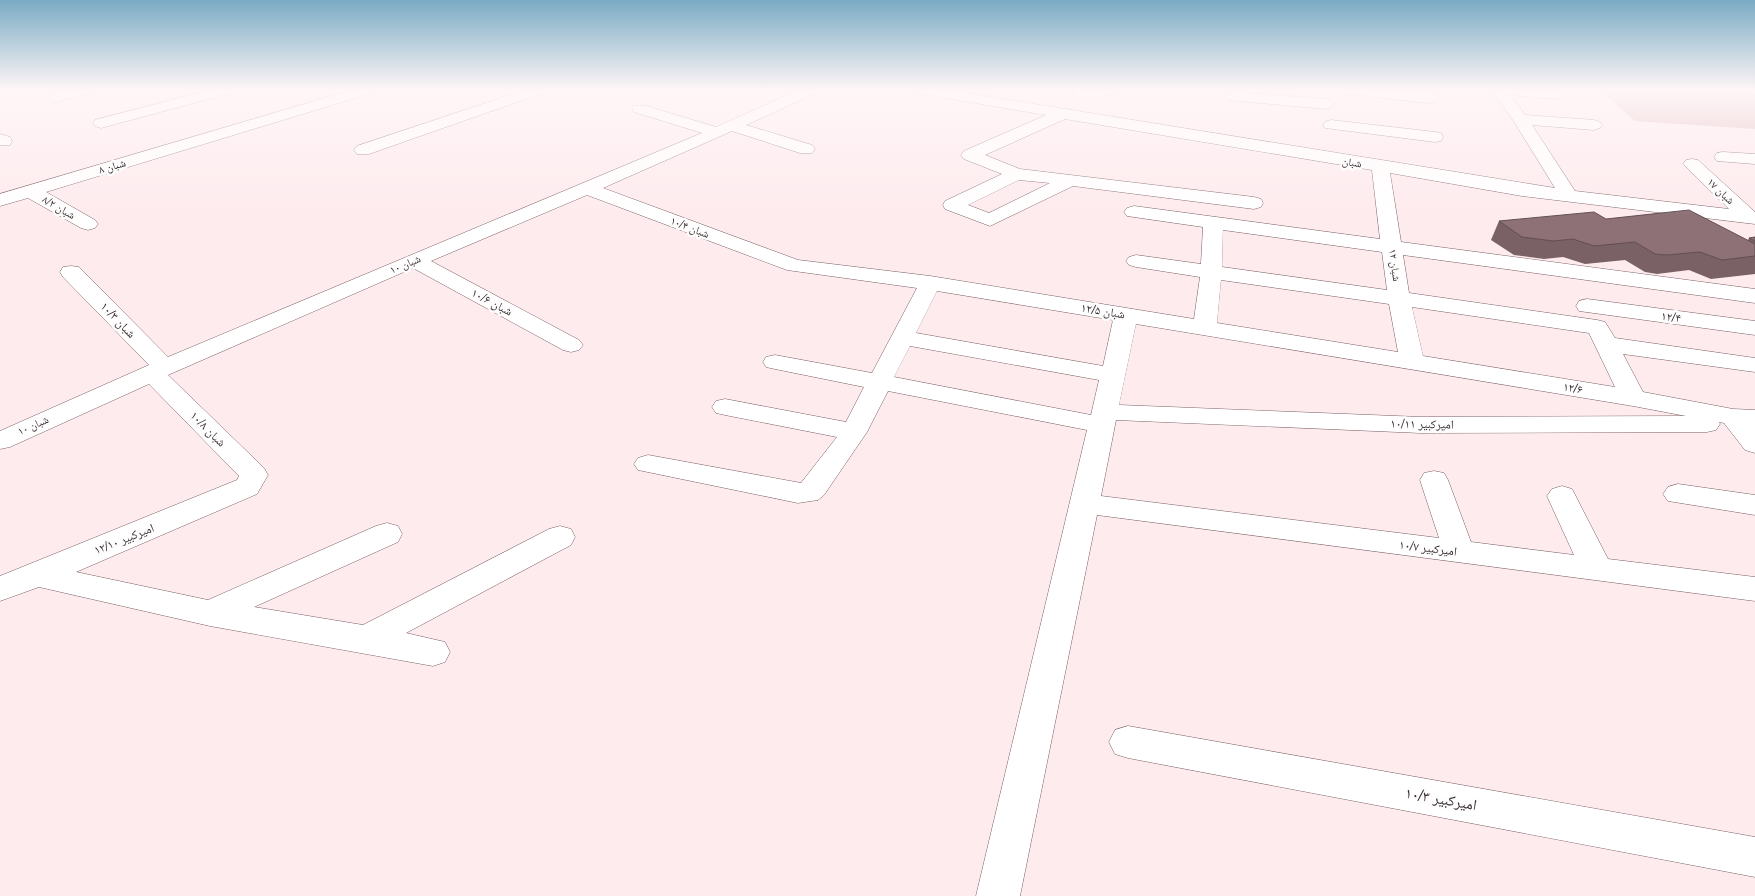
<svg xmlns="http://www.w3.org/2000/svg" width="1755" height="896" viewBox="0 0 1755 896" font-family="Mulish,'Noto Naskh Arabic',sans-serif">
<rect width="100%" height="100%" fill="#feebee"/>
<polygon fill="#e2bac1" points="1600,90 1755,90 1755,129 1635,121"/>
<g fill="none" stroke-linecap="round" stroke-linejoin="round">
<defs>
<g id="minor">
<polygon points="69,90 94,90 92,93 56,102 51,100 48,97 51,94"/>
<polygon points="210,90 233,90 231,93 101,128 95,126 93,123 95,120"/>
<polygon points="352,90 374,90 372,93 46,192 95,220 98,224 95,228 88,230 81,228 28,198 0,206 0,194"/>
<polygon points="525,90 545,90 543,93 369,154 357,154 354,150 357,146"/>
<path d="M799 90H818L816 93 746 125 812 145 815 149 812 153H800L732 131 603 188 798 260 930 276 1194 319 1200 277 1136 267 1129 265 1126 261 1129 257 1136 255 1201 264 1203 227 1127 216 1124 212 1127 208 1134 206 1380 239 1372 170 1065 119 985 155 1020 169 1254 197 1261 199 1263 203 1261 207 1254 209 1073 186 990 226 945 209 943 205 945 201 1002 174 964 159 961 155 964 151 1046 115 922 94 917 93 915 90H947L1555 188 1513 120 1491 90H1558L1562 91 1565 94 1562 97 1557 99 1510 95 1525 115 1594 120 1600 122 1602 125 1600 128 1594 130 1532 125 1575 191 1729 209 1683 164 1686 160 1692 159 1698 160 1755 212V224L1522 196 1390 173 1401 242 1755 289V303L1403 255 1409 293 1597 320 1605 322 1615 338 1755 358V372L1623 354 1643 392 1733 409 1755 410V453L1745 450 1724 423 1719 422 1720 424 1716 430 1707 432 1421 433 1116 420 1101 496 1439 538 1420 480 1424 473 1434 471 1444 473 1448 480 1471 542 1574 555 1547 496 1552 489 1562 486 1572 489 1608 559 1755 577V601L1097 515 1020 896H976L1087 430 888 391 867 432 824 495 818 500 798 503 638 470 634 464 638 458 648 455 801 483 837 437 725 415 716 413 712 407 716 401 725 399 846 422 864 387 775 369 766 367 763 362 766 357 775 355 872 373 917 288 787 270 587 195 431 261 579 340 583 345 579 350 571 352 563 350 413 268 168 375 264 468 268 475 257 494 76 572 208 600 376 526 387 523 398 526 402 534 398 542 254 607 363 625 549 529 560 526 571 529 575 537 571 545 406 633 445 642 450 652 445 662 433 666 210 626 39 587 0 601V576L237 480 239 476 149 384 10 447 0 449V431L149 365 63 277 60 272 63 267 71 266 79 267 168 357 702 133 634 112 632 109 634 106H646L716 127ZM1019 180 1050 183 989 213 968 205ZM1223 230 1382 252 1387 290 1222 267ZM1221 280 1389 304 1398 352 1217 323ZM937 291 1113 320 1103 366 916 333ZM1412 307 1589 333 1615 387 1423 356ZM1136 324 1633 406 1686 416 1421 417 1119 405ZM910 346 1099 380 1091 415 894 377Z"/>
<path d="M1077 90H1119L1117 93C1105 96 1088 99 1076 96L1073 93Z"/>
<polygon points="1342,90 1391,90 1430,93 1435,95 1438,98 1435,101 1430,103 1349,94 1344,93"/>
<polygon points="1233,92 1326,99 1331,101 1334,104 1331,107 1326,109 1228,100 1225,97 1228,94"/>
<polygon points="1331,120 1435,132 1441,133 1443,137 1441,141 1435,142 1325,128 1323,125 1325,122"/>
<polygon points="0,134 10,137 12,141 10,145 0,145"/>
<polygon points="1723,152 1755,154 1755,164 1717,161 1714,157 1717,153"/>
<polygon points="1587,299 1755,321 1755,335 1579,311 1576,306 1579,301"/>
<polygon points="1678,484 1755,495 1755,515 1668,501 1663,494 1668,487"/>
<polygon points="1128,726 1755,837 1755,877 1128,758 1115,754 1109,742 1115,730"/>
</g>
</defs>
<use href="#minor" stroke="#7a5f64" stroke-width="1"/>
<use href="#minor" fill="#fff" fill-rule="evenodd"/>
</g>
<polygon fill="#796165" points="1606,219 1748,240 1749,238 1755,237 1755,274 1711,279 1689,270 1657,274 1645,272 1625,260 1585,264 1563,257 1544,259 1514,255 1491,240 1499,221"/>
<g fill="#8d7176" stroke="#634f53">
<polygon points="1689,210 1755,244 1755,256 1722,260 1700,252 1667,255 1655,254 1635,242 1594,246 1573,239 1553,241 1522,237 1499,221 1594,212 1606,219"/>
<polygon points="1755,237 1755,241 1749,238"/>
</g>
<linearGradient id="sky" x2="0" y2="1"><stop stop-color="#7aabc4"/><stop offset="0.42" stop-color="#fff6f7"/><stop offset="1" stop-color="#fff6f7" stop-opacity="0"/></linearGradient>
<rect width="1755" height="215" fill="url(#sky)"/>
<g text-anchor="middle" stroke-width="5" stroke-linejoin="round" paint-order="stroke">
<g font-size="11" fill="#372b2d" stroke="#fdfdfd">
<text transform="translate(1352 162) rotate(9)" y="4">شبان</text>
<text transform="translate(112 166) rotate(-17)" y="4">۸ شبان</text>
<text transform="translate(1721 191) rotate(43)" y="4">۱۷ شبان</text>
<text transform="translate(59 207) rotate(30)" y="4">۸/۲ شبان</text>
<text transform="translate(690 227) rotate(21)" y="4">۱۰/۴ شبان</text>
<text transform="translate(405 264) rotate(-23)" y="4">۱۰ شبان</text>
<text transform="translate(1395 265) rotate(82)" y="4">۱۲ شبان</text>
<text transform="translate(33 425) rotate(-24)" y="4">۱۰ شبان</text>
</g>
<g font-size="12" fill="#372b2d" stroke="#fdfdfd">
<text transform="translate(492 302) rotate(28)" y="4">۱۰/۶ شبان</text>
<text transform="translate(1103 311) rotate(9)" y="4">۱۲/۵ شبان</text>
<text transform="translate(1671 317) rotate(7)" y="4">۱۲/۴</text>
<text transform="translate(118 320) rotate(46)" y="4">۱۰/۳ شبان</text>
<text transform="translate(1573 388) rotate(9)" y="4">۱۲/۶</text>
<text transform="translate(1422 424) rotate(1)" y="4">۱۰/۱۱ امیرکبیر</text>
<text transform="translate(208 429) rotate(45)" y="4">۱۰/۸ شبان</text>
<text transform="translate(124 539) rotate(-22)" y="4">۱۲/۱۰ امیرکبیر</text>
<text transform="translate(1428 548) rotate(7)" y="4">۱۰/۷ امیرکبیر</text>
</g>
<g font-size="15" fill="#372b2d" stroke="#fdfdfd">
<text transform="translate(1441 799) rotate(10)" y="5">۱۰/۳ امیرکبیر</text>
</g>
</g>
</svg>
